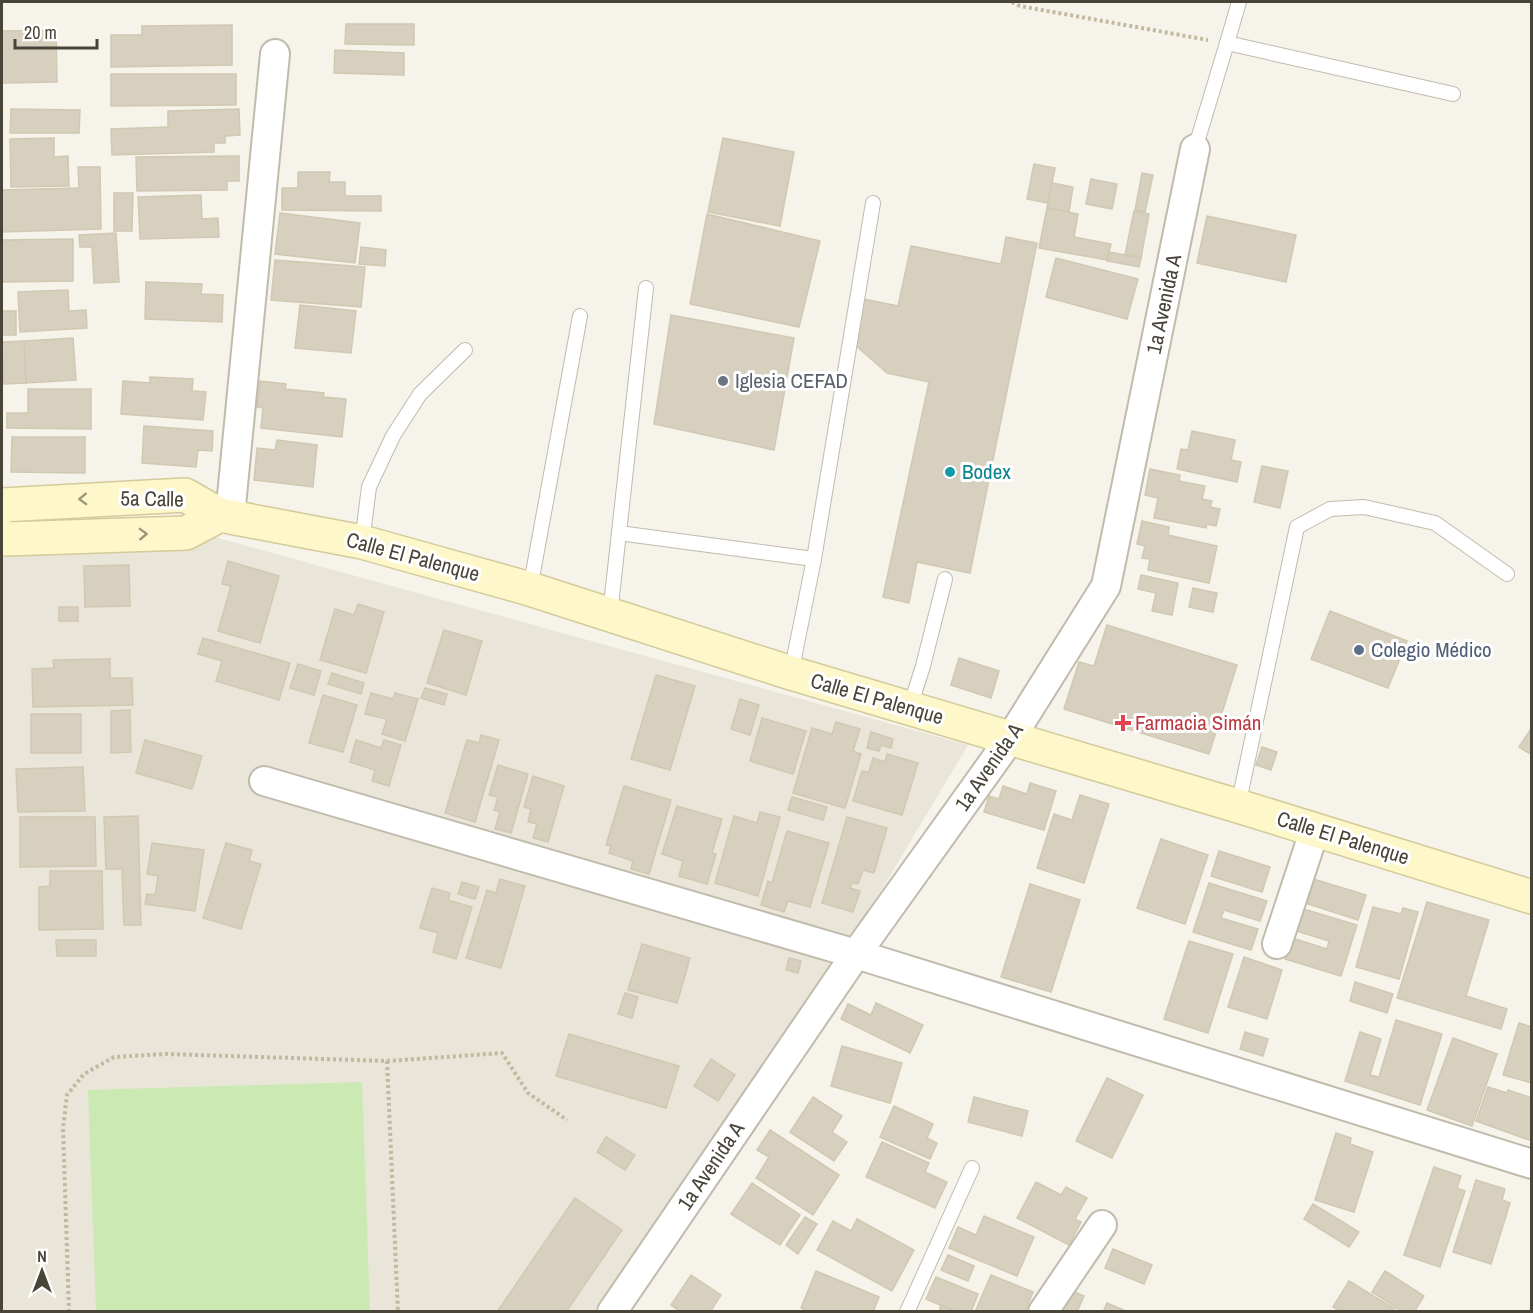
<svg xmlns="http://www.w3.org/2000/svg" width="1533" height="1313" viewBox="0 0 1533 1313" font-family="'Archivo Narrow',sans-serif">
<rect width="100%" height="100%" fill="#f5f3ea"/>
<polygon fill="#e9e5d8" points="218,538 968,745 630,1311 2,1311 2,544"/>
<polygon fill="#cbe9b3" points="362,1082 370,1311 96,1311 88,1090"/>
<g fill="#d7d0bf" stroke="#d1c8b2" stroke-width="1.5">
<polygon points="346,24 414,24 414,45 345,44"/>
<polygon points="232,25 232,65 111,67 111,35 142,35 142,26"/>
<polygon points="56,30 57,82 2,83 2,31"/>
<polygon points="335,50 404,53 404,75 334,73"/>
<polygon points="111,74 236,74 236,105 111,106"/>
<polygon points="11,109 80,110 79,133 10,133"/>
<polygon points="239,109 240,135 225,136 225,143 214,143 214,152 112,155 111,129 168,127 168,111"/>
<polygon points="54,138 54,157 68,156 69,186 11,187 10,139"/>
<polygon points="723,138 794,152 780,226 708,212"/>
<polygon points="239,156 239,181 227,181 227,190 137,191 136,157"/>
<polygon points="1034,164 1055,168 1048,203 1027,199"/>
<polygon points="78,167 100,167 101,229 2,232 2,190 79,188"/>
<polygon points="298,172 330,172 329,182 345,182 345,196 381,196 381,211 282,210 282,188 298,188"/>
<polygon points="1142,173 1153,175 1145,212 1135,210"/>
<polygon points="1091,179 1117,184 1112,209 1086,204"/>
<polygon points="1052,183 1073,187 1069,212 1047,208"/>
<polygon points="114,193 133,193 132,231 114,231"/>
<polygon points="201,195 202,219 218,218 219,237 140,239 138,197"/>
<polygon points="1047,208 1078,214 1074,237 1111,244 1107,260 1039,248"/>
<polygon points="1134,211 1149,214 1141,258 1125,255"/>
<polygon points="280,213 360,223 355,263 275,254"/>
<polygon points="707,214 820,241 799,327 690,304"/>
<polygon points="1207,216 1296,235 1286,282 1197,263"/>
<polygon points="116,233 119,282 94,283 92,247 80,247 79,235"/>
<polygon points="1006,237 1037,243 970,573 917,562 909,603 883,597 929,382 887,373 853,343 863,299 898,306 911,246 1001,264"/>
<polygon points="73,239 73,281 2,282 2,240"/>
<polygon points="361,247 386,250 385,266 359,264"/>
<polygon points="1109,252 1141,258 1139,267 1107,261"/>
<polygon points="1056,258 1138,279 1127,319 1046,297"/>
<polygon points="275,260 365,267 361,307 271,300"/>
<polygon points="146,282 202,284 201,294 223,295 222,322 145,319"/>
<polygon points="68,290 69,311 86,310 87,328 20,332 18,292"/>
<polygon points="300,305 356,311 351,353 295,348"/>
<rect x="2" y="311" width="14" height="24"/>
<polygon points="671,315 794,338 774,450 654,424"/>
<polygon points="73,338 76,380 26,383 24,341"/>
<polygon points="24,341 26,383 4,384 2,342"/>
<polygon points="150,377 193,379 192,391 206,392 203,420 121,414 123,381 150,383"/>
<polygon points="260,381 286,384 285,389 324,393 323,397 346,399 342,437 261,428 263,408 257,407"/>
<polygon points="28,389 91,389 91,429 7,428 7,413 28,413"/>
<polygon points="144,426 213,431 212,451 198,450 196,467 142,463"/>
<polygon points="1192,431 1235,440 1231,460 1241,462 1237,482 1177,469 1181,449 1188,450"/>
<polygon points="12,437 85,437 85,473 11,472"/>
<polygon points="277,440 317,445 313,487 254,480 257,448 275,450"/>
<polygon points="1262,466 1288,471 1280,508 1254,502"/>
<polygon points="1150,469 1180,475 1179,481 1205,486 1202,499 1212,501 1210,507 1220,509 1216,526 1207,524 1206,528 1154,518 1158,498 1145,495"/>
<polygon points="1142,521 1169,527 1168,535 1217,546 1209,583 1148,570 1150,559 1142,558 1145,546 1137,544"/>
<polygon points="228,561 279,576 260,643 218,631 231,586 222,584"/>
<polygon points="129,565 130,606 85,607 84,566"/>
<polygon points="1141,575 1178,583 1172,615 1152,611 1156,593 1138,589"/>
<polygon points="1193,588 1217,593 1213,612 1189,607"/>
<polygon points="358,604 384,612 366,673 320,660 335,609 354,615"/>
<rect x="59" y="607" width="19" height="14"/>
<polygon points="1330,611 1407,641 1388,688 1311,659"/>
<polygon points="1107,625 1237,665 1209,754 1064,709 1079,662 1094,666"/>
<polygon points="444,630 482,641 466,695 427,683"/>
<polygon points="203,638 290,663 279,700 216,681 222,661 198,654"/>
<polygon points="959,658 999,671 991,698 951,685"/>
<polygon points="110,659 110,678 132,678 133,705 33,707 32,669 54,668 53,660"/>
<polygon points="298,664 321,671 314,695 290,688"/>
<polygon points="332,673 364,683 361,694 328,684"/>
<polygon points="656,675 695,686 670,770 631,759"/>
<polygon points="425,688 447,694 444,705 421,698"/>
<polygon points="371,693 393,699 395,693 418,699 405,741 382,734 387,719 365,714"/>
<polygon points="323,695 357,705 343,752 309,743"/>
<polygon points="740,699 759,705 750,735 731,729"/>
<polygon points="130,710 131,752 111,753 111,711"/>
<rect x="31" y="714" width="50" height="39"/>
<polygon points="762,718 806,731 793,774 750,761"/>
<polygon points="836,722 860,729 853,751 861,754 845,808 793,793 812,728 832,734"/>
<polygon points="1532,727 1532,755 1519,747"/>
<polygon points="871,732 893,739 891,748 881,745 879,751 867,748"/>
<polygon points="481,735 499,740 475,822 445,813 467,740 479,743"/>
<polygon points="145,740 202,756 192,789 136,773"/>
<polygon points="356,740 381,748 384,740 401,745 389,786 372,781 375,770 350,762"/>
<polygon points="1262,747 1277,752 1271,770 1256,765"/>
<polygon points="887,754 918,763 902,815 853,801 862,771 869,772 873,758 885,762"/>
<polygon points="498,765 528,774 511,833 495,829 500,812 494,810 498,797 489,795"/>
<polygon points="83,767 85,811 18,812 16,769"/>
<polygon points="533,776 564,786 548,842 533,838 537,824 528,822 531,809 524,807"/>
<polygon points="1030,783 1056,791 1044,830 984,812 989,796 999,799 1003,786 1027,794"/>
<polygon points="624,786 671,800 649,874 631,869 633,861 609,853 611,846 606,845"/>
<polygon points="1080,795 1109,804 1084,883 1037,868 1054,814 1072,820"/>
<polygon points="792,797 827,807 823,820 788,810"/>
<polygon points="677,806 722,819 712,853 716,854 707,884 679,876 683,861 662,854"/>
<polygon points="760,812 780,817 758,896 715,883 734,816 757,823"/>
<polygon points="138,816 141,925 124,925 122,869 106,869 104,817"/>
<polygon points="20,817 95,817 96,866 20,867"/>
<polygon points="847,817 887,828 874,873 863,870 858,884 852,883 850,888 860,891 853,912 822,903"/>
<polygon points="787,831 829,843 810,907 788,901 784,912 761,905 768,881 772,883"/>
<polygon points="1161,839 1208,855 1185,924 1137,908"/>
<polygon points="152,843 204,850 195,911 145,904 147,894 155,895 158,876 147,874"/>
<polygon points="226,843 252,850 249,861 261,864 241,929 203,918"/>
<polygon points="1219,851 1270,867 1262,892 1211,876"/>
<polygon points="50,871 102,871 103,929 39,930 39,887 50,886"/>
<polygon points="1310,878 1366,895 1358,920 1302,902"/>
<polygon points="500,879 525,886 501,968 466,958 487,890 496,893"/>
<polygon points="462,882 479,887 475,899 458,894"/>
<polygon points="1209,883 1267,901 1260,921 1224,910 1221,918 1258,929 1251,950 1193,932"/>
<polygon points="1030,884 1080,900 1051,992 1001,977"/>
<polygon points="432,888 450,893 448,900 472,907 456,959 433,952 438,933 420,928"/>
<polygon points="1427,902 1489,920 1466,996 1507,1009 1501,1029 1397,998"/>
<polygon points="1373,907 1401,914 1403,908 1418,912 1399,979 1356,967"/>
<polygon points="1300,908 1357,925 1341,976 1285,959 1292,938 1327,949 1329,941 1293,930"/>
<polygon points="56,940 96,940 96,956 57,956"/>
<polygon points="1189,941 1233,954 1208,1033 1164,1019"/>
<polygon points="642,944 690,958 677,1003 628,990"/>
<polygon points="1244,957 1282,970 1267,1019 1228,1007"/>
<polygon points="789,958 801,961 798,973 786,970"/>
<polygon points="1355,982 1393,994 1387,1013 1350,1001"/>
<polygon points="625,993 638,997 632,1018 618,1014"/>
<polygon points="876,1003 923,1025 910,1053 841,1019 848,1004 871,1015"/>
<polygon points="1396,1020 1442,1034 1420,1105 1345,1081 1360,1032 1381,1039 1370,1075 1379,1077"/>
<polygon points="1519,1023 1532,1027 1532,1083 1503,1075"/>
<polygon points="1245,1032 1268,1039 1263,1056 1240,1049"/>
<polygon points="569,1034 679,1066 666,1108 556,1076"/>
<polygon points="1453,1038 1497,1054 1472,1126 1427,1110"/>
<polygon points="842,1046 902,1063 890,1103 831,1086"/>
<polygon points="711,1059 735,1075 718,1101 694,1086"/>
<polygon points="1107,1078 1143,1095 1112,1158 1076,1141"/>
<polygon points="1488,1087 1507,1093 1508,1090 1532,1098 1532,1141 1476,1121"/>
<polygon points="813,1097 842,1116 832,1132 847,1142 834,1161 790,1132"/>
<polygon points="974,1097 1028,1111 1022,1136 968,1122"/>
<polygon points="894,1106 933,1124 927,1138 937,1143 930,1159 880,1137"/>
<polygon points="770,1130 839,1175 813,1215 756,1178 769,1157 757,1150"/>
<polygon points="1336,1133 1351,1138 1350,1144 1373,1152 1354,1212 1315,1200"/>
<polygon points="606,1137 635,1155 625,1170 597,1152"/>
<polygon points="882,1142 929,1163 925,1172 947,1182 935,1208 866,1177"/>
<polygon points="1434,1167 1461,1176 1457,1188 1465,1191 1440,1267 1404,1255"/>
<polygon points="1476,1180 1505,1189 1502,1200 1510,1203 1491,1264 1453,1252"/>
<polygon points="1036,1182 1061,1195 1066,1187 1087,1198 1075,1219 1081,1222 1069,1245 1017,1218"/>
<polygon points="752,1183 800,1215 780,1245 731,1214"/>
<polygon points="575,1198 622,1230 566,1312 497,1312"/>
<polygon points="1313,1204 1359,1232 1349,1247 1304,1219"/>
<polygon points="984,1216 1034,1237 1017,1276 949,1248 958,1227 976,1235"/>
<polygon points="805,1217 817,1224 798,1254 786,1245"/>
<polygon points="857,1219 914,1250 892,1291 817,1250 833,1221 851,1231"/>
<polygon points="1113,1249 1152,1265 1144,1284 1105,1268"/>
<polygon points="948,1255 974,1266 968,1281 941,1270"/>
<polygon points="816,1271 879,1297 873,1312 809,1312 801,1308"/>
<polygon points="1385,1271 1424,1296 1414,1312 1403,1312 1372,1292"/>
<polygon points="691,1275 721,1295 710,1312 681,1312 671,1305"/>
<polygon points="991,1275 1033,1292 1025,1312 975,1312"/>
<polygon points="936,1277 978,1294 971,1312 957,1312 926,1299"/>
<polygon points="1349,1281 1395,1309 1394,1312 1341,1312 1333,1307"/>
<polygon points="1062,1287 1084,1296 1077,1312 1053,1312"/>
<polygon points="1107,1303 1128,1312 1103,1312"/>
<polygon points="941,1305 957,1312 939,1312"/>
</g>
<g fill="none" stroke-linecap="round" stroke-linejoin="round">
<defs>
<g id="lane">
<polyline points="1227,43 1239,2"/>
<polyline points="1195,149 1227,43 1453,94"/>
<polyline points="619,533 814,559"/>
<polyline points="362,542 369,487 393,436 420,394 465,350"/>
<polyline points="530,589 580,316"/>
<polyline points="610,614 646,288"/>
<polyline points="791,673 814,559 873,203"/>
<polyline points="910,707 923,666 945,579"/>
<polyline points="1238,806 1297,527 1330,509 1364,507 1435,523 1507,574"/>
<polyline points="907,1312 972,1168"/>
</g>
<g id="street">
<polyline points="230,516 275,54"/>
<polyline points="264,781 856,954 1532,1164"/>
<polyline points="1277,944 1315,829"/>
<polyline points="612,1312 856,954 1010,739 1106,586 1195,149"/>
<polyline points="1043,1312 1102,1225"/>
</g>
<g id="secondary">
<polyline points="2,505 185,495 220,515 362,542 530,589 791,673 1238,806 1532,897"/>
<polyline points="2,536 7,539 186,533 220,515"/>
</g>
</defs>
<use href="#lane" stroke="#c0bbac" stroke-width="16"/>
<use href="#street" stroke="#c0bbac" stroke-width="32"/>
<use href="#secondary" stroke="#d4ca9a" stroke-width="36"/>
<g stroke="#c2b99e" stroke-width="4" stroke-dasharray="3 3" stroke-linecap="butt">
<polyline points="1012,2 1020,6 1208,40"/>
<polyline points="387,1061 398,1312"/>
<polyline points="69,1312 63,1128 67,1095 84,1074 114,1057 166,1054 387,1061 502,1053 528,1093 567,1120"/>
</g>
<use href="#lane" stroke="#fff" stroke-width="14"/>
<use href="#street" stroke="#fff" stroke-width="28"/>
<use href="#secondary" stroke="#fef7ca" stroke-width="33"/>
</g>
<defs><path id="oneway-chevron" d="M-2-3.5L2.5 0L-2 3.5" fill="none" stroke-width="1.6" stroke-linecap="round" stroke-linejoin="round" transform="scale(1.5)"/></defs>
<g stroke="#9a957a">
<use href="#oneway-chevron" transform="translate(83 499) rotate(178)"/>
<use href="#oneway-chevron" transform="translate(143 534) rotate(-2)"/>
</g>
<circle fill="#6b7280" stroke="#fff" stroke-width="2" cx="723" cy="381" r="6"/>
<circle fill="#0f9aa8" stroke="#fff" stroke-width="2" cx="950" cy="472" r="6"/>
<circle fill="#5c6f8a" stroke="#fff" stroke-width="2" cx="1359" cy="650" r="6"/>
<path fill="#e0444e" stroke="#fff" stroke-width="2" d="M1120 714h6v6h6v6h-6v6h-6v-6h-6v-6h6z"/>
<g text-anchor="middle" stroke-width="6" stroke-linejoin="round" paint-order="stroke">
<g font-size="21" fill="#494438" stroke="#fff">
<text transform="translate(1164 304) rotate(-78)" y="7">1a Avenida A</text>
<text transform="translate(152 499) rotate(1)" y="7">5a Calle</text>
<text transform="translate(413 557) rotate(15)" y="7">Calle El Palenque</text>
<text transform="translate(877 699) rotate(16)" y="7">Calle El Palenque</text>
<text transform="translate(989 767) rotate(-55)" y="7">1a Avenida A</text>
<text transform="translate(1343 838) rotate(17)" y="7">Calle El Palenque</text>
<text transform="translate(711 1166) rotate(-56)" y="7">1a Avenida A</text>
</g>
<g font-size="21" fill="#5b616d" stroke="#fff" text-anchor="start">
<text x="735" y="388">Iglesia CEFAD</text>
</g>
<g font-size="21" fill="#0d838f" stroke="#fff" text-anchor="start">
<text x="962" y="479">Bodex</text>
</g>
<g font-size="21" fill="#4e5e75" stroke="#fff" text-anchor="start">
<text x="1371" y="657">Colegio Médico</text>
</g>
<g font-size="21" fill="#be3a42" stroke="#fff" text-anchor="start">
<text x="1135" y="730">Farmacia Simán</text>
</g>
</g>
<rect width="1533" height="1313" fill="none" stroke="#494438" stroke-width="6"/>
<g transform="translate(42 1271)" stroke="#ffffff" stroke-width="4.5" paint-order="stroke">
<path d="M0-4.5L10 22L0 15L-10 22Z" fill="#494438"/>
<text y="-9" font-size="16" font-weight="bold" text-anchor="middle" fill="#494438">N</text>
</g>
<path d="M15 39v9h82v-9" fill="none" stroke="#494438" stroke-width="3"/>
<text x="24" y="39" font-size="18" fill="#494438" stroke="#ffffff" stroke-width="4.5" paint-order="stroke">20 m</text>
</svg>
